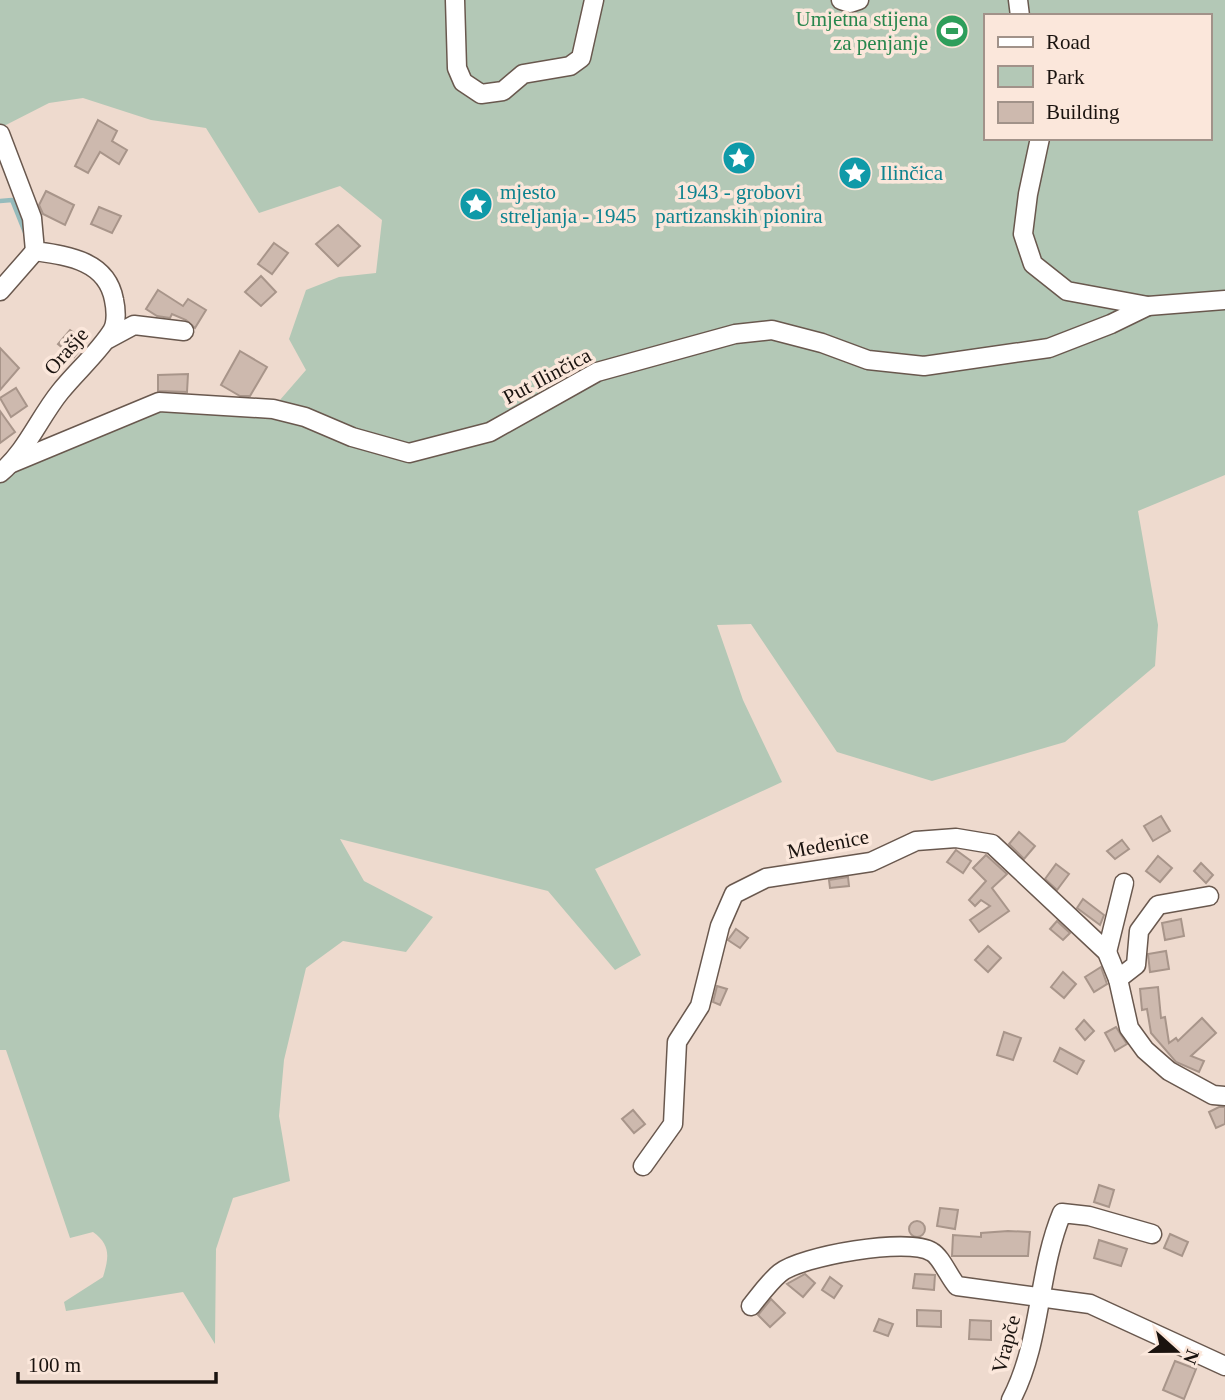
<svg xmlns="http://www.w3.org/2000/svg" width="1225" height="1400" viewBox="0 0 1225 1400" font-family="Georgia,serif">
<rect width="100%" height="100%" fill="#eedace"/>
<path fill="#b3c8b6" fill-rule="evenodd" d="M0 0H1225V475L1138 511 1158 625 1155 666 1065 742 932 781 837 752 751 624 717 625 743 700 782 782 595 869 641 955 615 970 548 891 340 839 364 881 433 917 406 952 343 941 306 968 284 1060 279 1116 290 1181 233 1198 216 1249 215 1344 183 1292 66 1311 64 1302 103 1277C109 1257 111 1245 93 1232L70 1238 6 1050H0V476L15 467 112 432 159 402 273 408 306 370 289 339 306 290 339 277 376 273 382 220 340 186 259 213 206 128 151 120 83 98 49 103 0 128ZM985 16H1209V138H985Z"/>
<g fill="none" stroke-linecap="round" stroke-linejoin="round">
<polyline stroke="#95bbbc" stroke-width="4.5" points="0,201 12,200 26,235"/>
</g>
<g fill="#cdb9ae" stroke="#a8958a" stroke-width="2">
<polygon points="98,120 117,131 112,141 127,150 119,164 100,152 88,173 75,166"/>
<polygon points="46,191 74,205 65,225 43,214 39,205"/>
<polygon points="99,207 121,216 112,233 91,224"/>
<polygon points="338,225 360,246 338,266 316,244"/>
<polygon points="274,243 288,253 272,274 258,264"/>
<polygon points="261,276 276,292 261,306 245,292"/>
<polygon points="158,290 183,306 188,299 206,310 195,328 186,320 172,314 170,318 157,316 146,309"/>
<polygon points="70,330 86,342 74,357 58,344"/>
<polygon points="0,348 19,368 0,390"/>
<polygon points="240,351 267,367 250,396 240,396 221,385"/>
<polygon points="188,374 187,392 158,391 158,375"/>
<polygon points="16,388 27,406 11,417 0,398"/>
<polygon points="0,411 15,432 0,443"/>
<polygon points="1161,816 1170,831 1153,841 1144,826"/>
<polygon points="1019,832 1035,846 1024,859 1009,844"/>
<polygon points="1122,840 1129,849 1115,859 1107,851"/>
<polygon points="956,850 971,861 963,873 947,862"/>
<polygon points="986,855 1007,874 992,888 1009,911 979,932 970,920 990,906 981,900 975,906 969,900 986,881 973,868"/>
<polygon points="1158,856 1172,868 1160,882 1146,871"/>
<polygon points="1201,863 1213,875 1206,883 1194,871"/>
<polygon points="1056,864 1069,874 1057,890 1045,879"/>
<polygon points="848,877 849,886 830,888 829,880"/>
<polygon points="1083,899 1104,915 1100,925 1077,908"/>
<polygon points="1181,919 1184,936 1165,940 1162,923"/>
<polygon points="1057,921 1070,933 1063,940 1050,929"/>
<polygon points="736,929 748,938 740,948 728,940"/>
<polygon points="988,946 1001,958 988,972 975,960"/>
<polygon points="1166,951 1169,969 1150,972 1148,954"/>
<polygon points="1101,967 1107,984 1094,992 1085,977"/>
<polygon points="1063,972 1076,984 1064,998 1051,987"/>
<polygon points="717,986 727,989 720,1005 713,1002"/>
<polygon points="1158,987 1161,1018 1165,1017 1169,1043 1176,1038 1178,1041 1202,1018 1216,1033 1191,1056 1204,1061 1199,1072 1176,1062 1151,1033 1147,1009 1142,1010 1140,989"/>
<polygon points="1084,1020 1094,1031 1085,1040 1076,1029"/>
<polygon points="1116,1027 1127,1044 1115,1051 1105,1033"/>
<polygon points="1004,1032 1021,1038 1013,1060 997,1055"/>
<polygon points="1060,1048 1084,1061 1077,1074 1054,1061"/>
<polygon points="1219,1107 1225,1107 1225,1124 1216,1128 1209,1112"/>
<polygon points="633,1110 645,1124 634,1133 622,1119"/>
<polygon points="1099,1185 1114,1190 1109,1207 1094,1202"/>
<polygon points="940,1208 958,1210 955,1229 937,1226"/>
<circle cx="917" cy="1229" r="8"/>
<polygon points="1008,1231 1030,1232 1028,1256 952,1256 953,1235 981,1237 981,1233"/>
<polygon points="1170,1234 1188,1242 1182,1256 1164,1248"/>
<polygon points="1099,1240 1127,1249 1121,1266 1094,1258"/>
<polygon points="805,1274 815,1283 803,1297 787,1284"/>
<polygon points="915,1274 935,1275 934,1290 913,1288"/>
<polygon points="830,1277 842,1286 834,1298 822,1290"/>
<polygon points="771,1299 785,1313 770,1327 758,1315"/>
<polygon points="917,1310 941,1311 941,1327 917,1326"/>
<polygon points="879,1319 893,1324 888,1336 874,1331"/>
<polygon points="970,1320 991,1321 991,1340 969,1339"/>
<polygon points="1175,1361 1196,1369 1184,1399 1163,1390"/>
</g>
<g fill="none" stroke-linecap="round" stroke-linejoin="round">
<defs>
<g id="minor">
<polyline points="455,0 457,68 463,82 481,94 503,91 523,74 570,66 581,58 594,0"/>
<polyline points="841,0 850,3 859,0"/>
<polyline points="1018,0 1020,16"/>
<path d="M0 134 32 218 35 251C69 256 107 261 114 300 116 309 117 323 112 331 98 353 77 371 60 392 39 418 26 452 0 473"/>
<polyline points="1040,138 1028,194 1023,234 1033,264 1067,291 1148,306 1225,300"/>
<polyline points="0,291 35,251"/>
<polyline points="108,339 134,325 184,331"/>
<polyline points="12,463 159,402 273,409 305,417 352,437 409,453 490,432 597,372 735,334 772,330 822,343 868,360 924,366 1049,348 1111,324 1148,306"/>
<polyline points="1107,952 1124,883"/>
<polyline points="1118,979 1136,965 1139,931 1158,905 1209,896"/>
<polyline points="643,1166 673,1124 677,1042 700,1006 720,926 734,894 766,878 871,862 916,841 956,838 992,844 1107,952 1118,979 1129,1028 1145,1050 1169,1071 1213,1095 1225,1096"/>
<path d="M751 1306C760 1295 769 1282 780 1273 801 1256 908 1237 932 1252 941 1257 949 1277 957 1286L1090 1304 1225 1366"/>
<path d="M1011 1400C1042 1341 1037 1273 1062 1213L1089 1216 1152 1234"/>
</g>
</defs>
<use href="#minor" stroke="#69584e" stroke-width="21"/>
<use href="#minor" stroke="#fff" stroke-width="18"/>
</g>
<defs>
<symbol id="stadium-disc" viewBox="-11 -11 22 22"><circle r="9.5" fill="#2e9e5b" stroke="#fbe7db"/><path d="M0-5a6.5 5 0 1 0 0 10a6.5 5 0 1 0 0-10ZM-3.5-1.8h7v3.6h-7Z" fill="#fff"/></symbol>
<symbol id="sight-disc" viewBox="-11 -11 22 22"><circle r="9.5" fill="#0f9aa8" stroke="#fbe7db"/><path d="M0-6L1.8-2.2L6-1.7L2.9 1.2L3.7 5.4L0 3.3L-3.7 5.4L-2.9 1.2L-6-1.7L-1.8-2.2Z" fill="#fff"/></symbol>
</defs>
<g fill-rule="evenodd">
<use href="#stadium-disc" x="933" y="12" width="38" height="38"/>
<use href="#sight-disc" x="720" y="139" width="38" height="38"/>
<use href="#sight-disc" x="836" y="154" width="38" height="38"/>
<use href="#sight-disc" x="457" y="185" width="38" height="38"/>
</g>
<g text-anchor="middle" stroke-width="7" stroke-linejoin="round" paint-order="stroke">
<g font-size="21" fill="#27864d" stroke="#fbe7db" text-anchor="end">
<text x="928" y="26">Umjetna stijena<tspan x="928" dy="24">za penjanje</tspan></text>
</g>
<g font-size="21" fill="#0d838f" stroke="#fbe7db" text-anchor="start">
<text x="880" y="180">Ilinčica</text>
<text x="500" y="199">mjesto<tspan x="500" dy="24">streljanja - 1945</tspan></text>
<text x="739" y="199" text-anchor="middle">1943 - grobovi<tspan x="739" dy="24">partizanskih pionira</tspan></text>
</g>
<g font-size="21" fill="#1a130f" stroke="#fbe7db">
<text transform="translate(66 351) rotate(-49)" y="7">Orašje</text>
<text transform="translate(547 376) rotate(-28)" y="7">Put Ilinčica</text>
<text transform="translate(828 844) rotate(-11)" y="7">Medenice</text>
<text transform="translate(1006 1344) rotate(-75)" y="7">Vrapče</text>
</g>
</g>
<rect x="984" y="14" width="228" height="126" fill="#fbe7db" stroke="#a19289" stroke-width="2"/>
<rect x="998" y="37" width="35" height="10" fill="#ffffff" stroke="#a19289" stroke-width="2"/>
<text x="1046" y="49" font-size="21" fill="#1a130f">Road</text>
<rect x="998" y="66" width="35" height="21" fill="#b3c8b6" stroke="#a19289" stroke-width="2"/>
<text x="1046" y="84" font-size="21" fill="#1a130f">Park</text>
<rect x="998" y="102" width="35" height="21" fill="#cdb9ae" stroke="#a19289" stroke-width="2"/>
<text x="1046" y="119" font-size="21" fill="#1a130f">Building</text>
<g transform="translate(1176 1351) rotate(111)" stroke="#fbe7db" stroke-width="5" paint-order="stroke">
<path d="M0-5L12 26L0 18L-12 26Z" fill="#1a130f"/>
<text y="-10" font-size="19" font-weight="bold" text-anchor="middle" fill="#1a130f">N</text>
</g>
<path d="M18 1372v10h198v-10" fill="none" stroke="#1a130f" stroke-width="3.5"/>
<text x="28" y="1372" font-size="21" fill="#1a130f" stroke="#fbe7db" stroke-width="5" paint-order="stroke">100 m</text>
</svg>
